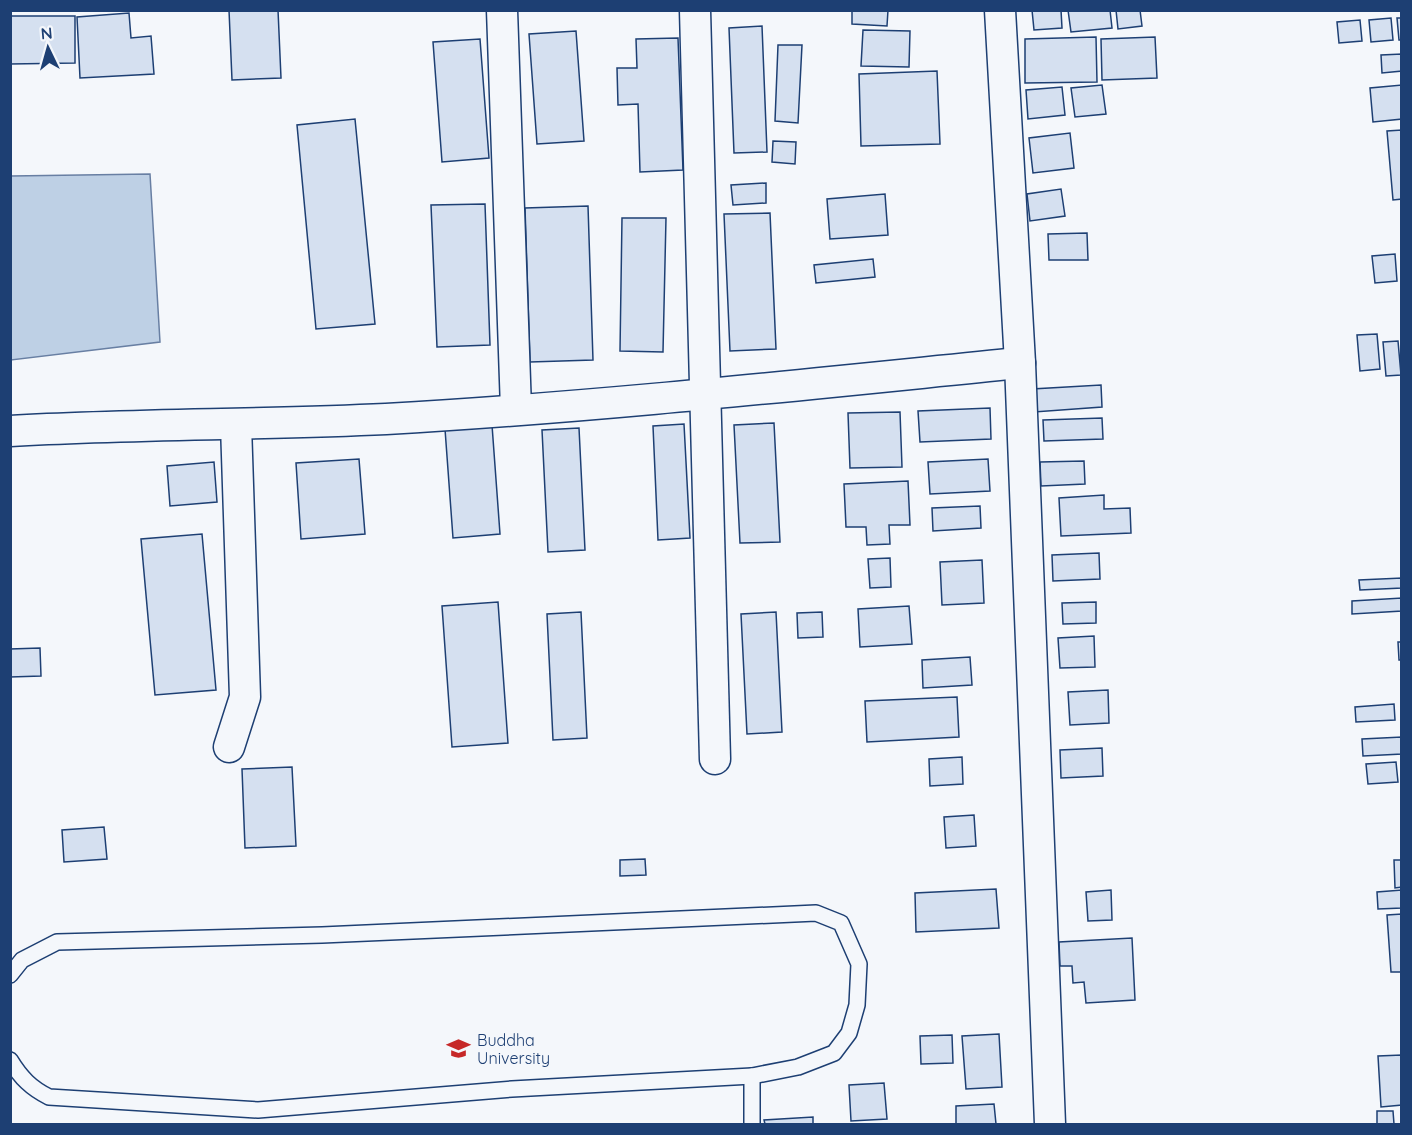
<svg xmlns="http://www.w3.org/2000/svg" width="1412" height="1135" viewBox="0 0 1412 1135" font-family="Quicksand,sans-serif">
<rect width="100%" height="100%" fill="#f4f7fb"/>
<polygon fill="#bed0e5" stroke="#687fa3" stroke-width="1.5" points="150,174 160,342 11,360 11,176"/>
<g fill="#d5e0f0" stroke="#1d3f73" stroke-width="1.5">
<polygon points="229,10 278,10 281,78 232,80"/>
<polygon points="852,10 888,10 887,26 852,24"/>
<polygon points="1032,10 1061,10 1062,28 1034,30"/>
<polygon points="1068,10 1110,10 1112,28 1071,32"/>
<polygon points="1116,10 1140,10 1142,26 1118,29"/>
<polygon points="129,13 131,38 151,36 154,74 80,78 77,17"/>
<polygon points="10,16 75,16 75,63 10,64"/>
<polygon points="1391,18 1393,40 1371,42 1369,20"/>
<polygon points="1397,18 1402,18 1402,40 1399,40"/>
<polygon points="1360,20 1362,41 1339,43 1337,22"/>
<polygon points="762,26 767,152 734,153 729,28"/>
<polygon points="863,30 910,31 909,67 861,66"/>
<polygon points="576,31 584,141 537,144 529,34"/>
<polygon points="1096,37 1097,82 1025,83 1025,39"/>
<polygon points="1155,37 1157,78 1102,80 1101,39"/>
<polygon points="678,38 683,170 640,172 638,104 618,105 617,68 637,68 636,39"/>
<polygon points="480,39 489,158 442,162 433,42"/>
<polygon points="778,45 802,45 798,123 775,121"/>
<polygon points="1402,54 1402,71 1382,73 1381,55"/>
<polygon points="937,71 940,144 861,146 859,74"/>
<polygon points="1102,85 1106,114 1075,117 1071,88"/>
<polygon points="1402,85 1402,119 1373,122 1370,88"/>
<polygon points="1062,87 1065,115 1028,119 1026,90"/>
<polygon points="355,119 375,324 316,329 297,125"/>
<polygon points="1402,130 1402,199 1393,200 1387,131"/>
<polygon points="1070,133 1074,168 1033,173 1029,138"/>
<polygon points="773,141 796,142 795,164 772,162"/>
<polygon points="766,183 766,203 733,205 731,185"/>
<polygon points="1061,189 1065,216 1030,221 1027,194"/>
<polygon points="885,194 888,235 830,239 827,199"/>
<polygon points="485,204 490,345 437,347 431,205"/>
<polygon points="588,206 593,360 530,362 525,208"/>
<polygon points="770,213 776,349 730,351 724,214"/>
<polygon points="622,218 666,218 663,352 620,351"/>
<polygon points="1087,233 1088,260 1049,260 1048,234"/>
<polygon points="1395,254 1397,281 1375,283 1372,256"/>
<polygon points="873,259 875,277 816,283 814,265"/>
<polygon points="1377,334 1380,369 1360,371 1357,335"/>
<polygon points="1398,341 1401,375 1386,376 1383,342"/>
<polygon points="1101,385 1102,407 1034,412 1032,389"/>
<polygon points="990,408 991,439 920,442 918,411"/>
<polygon points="900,412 902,467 850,468 848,413"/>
<polygon points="1102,418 1103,439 1044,441 1043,420"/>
<polygon points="774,423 780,542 740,543 734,425"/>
<polygon points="684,424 690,538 658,540 653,426"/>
<polygon points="492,425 500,534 453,538 445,429"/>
<polygon points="579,428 585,550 548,552 542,430"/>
<polygon points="359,459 365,534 301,539 296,463"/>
<polygon points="988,459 990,491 930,494 928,462"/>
<polygon points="1084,461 1085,484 1041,486 1040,462"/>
<polygon points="214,462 217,502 170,506 167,466"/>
<polygon points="908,481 910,525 889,525 890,544 867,545 866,527 846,527 844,484"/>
<polygon points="1104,495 1104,509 1130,508 1131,533 1061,536 1059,498"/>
<polygon points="980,506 981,528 933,531 932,508"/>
<polygon points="202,534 216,690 155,695 141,539"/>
<polygon points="1099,553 1100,579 1053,581 1052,555"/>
<polygon points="890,558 891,587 870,588 868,559"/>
<polygon points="982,560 984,603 942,605 940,562"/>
<polygon points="1402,578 1402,588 1360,590 1359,580"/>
<polygon points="1402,598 1402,611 1352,614 1352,601"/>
<polygon points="498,602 508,743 452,747 442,606"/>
<polygon points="1096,602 1096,623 1063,624 1062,603"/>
<polygon points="909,606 912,644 860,647 858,609"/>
<polygon points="581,612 587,738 553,740 547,614"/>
<polygon points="776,612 782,732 747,734 741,614"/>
<polygon points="822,612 823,637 798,638 797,613"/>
<polygon points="1094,636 1095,667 1060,668 1058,638"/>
<polygon points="1398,642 1402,642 1402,660 1399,660"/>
<polygon points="40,648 41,676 10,677 10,649"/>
<polygon points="970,657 972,685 923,688 922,660"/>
<polygon points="1108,690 1109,723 1070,725 1068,692"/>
<polygon points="957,697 959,737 867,742 865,701"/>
<polygon points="1394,704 1395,720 1356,722 1355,707"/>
<polygon points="1402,737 1402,754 1363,756 1362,739"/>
<polygon points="1102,748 1103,776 1061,778 1060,750"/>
<polygon points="962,757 963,784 930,786 929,759"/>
<polygon points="1396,762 1398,782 1368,784 1366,764"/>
<polygon points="292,767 296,846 245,848 242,769"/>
<polygon points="974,815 976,846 946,848 944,817"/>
<polygon points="104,827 107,859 64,862 62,830"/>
<polygon points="645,859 646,875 620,876 620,860"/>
<polygon points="1394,860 1402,860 1402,887 1395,888"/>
<polygon points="996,889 999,928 916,932 915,893"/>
<polygon points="1111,890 1112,920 1088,921 1086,892"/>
<polygon points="1402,890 1402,908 1378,909 1377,892"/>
<polygon points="1402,914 1402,972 1391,972 1387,915"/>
<polygon points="1132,938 1135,1000 1086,1003 1084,982 1073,983 1072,966 1060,966 1059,942"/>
<polygon points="999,1034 1002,1087 966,1089 962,1036"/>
<polygon points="952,1035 953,1063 921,1064 920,1036"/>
<polygon points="1402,1055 1402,1105 1381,1107 1378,1056"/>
<polygon points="884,1083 887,1119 851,1121 849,1085"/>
<polygon points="994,1104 996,1124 956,1124 956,1106"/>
<polygon points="1377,1111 1393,1111 1394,1124 1377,1124"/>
<polygon points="813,1117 813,1124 765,1124 764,1120"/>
</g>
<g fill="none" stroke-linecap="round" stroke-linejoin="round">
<defs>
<g id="lane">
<path d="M10 975 22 960 57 942 322 935 816 913 841 923 859 964 857 1005 849 1033 834 1053 798 1067 752 1076 512 1089 258 1110 49 1097C31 1088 21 1078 10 1060"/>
<polyline points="752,1076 752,1124"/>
</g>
<g id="street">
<polyline points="502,10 516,409"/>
<polyline points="695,10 715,759"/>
<polyline points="1000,10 1020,363 1050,1124"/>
<path d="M10 431C136 424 261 425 386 419 598 407 809 384 1020 363"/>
<polyline points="229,747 245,697 236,425"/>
</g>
</defs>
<use href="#lane" stroke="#1d3f73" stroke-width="18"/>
<use href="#street" stroke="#1d3f73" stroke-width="33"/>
<use href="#lane" stroke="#f4f7fb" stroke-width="15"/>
<use href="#street" stroke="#f4f7fb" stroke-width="30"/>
</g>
<defs>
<symbol id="university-bare" viewBox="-9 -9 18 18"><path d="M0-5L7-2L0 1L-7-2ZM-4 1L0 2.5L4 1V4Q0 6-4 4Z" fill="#c62828" stroke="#f4f7fb" stroke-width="2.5" paint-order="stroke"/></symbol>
</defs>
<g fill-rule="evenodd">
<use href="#university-bare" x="442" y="1032" width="33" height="33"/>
</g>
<g text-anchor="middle" stroke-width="4.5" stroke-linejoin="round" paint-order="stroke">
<g font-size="16" fill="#1d3f73" stroke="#f4f7fb" text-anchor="start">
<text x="477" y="1046">Buddha<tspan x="477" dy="18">University</tspan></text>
</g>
</g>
<rect width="1412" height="1135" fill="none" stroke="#1d3f73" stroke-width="24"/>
<g transform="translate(48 48) rotate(355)" stroke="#f4f7fb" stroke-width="4.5" paint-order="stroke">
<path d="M0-4.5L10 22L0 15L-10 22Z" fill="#1d3f73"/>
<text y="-9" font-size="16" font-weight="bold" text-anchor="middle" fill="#1d3f73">N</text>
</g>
</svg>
